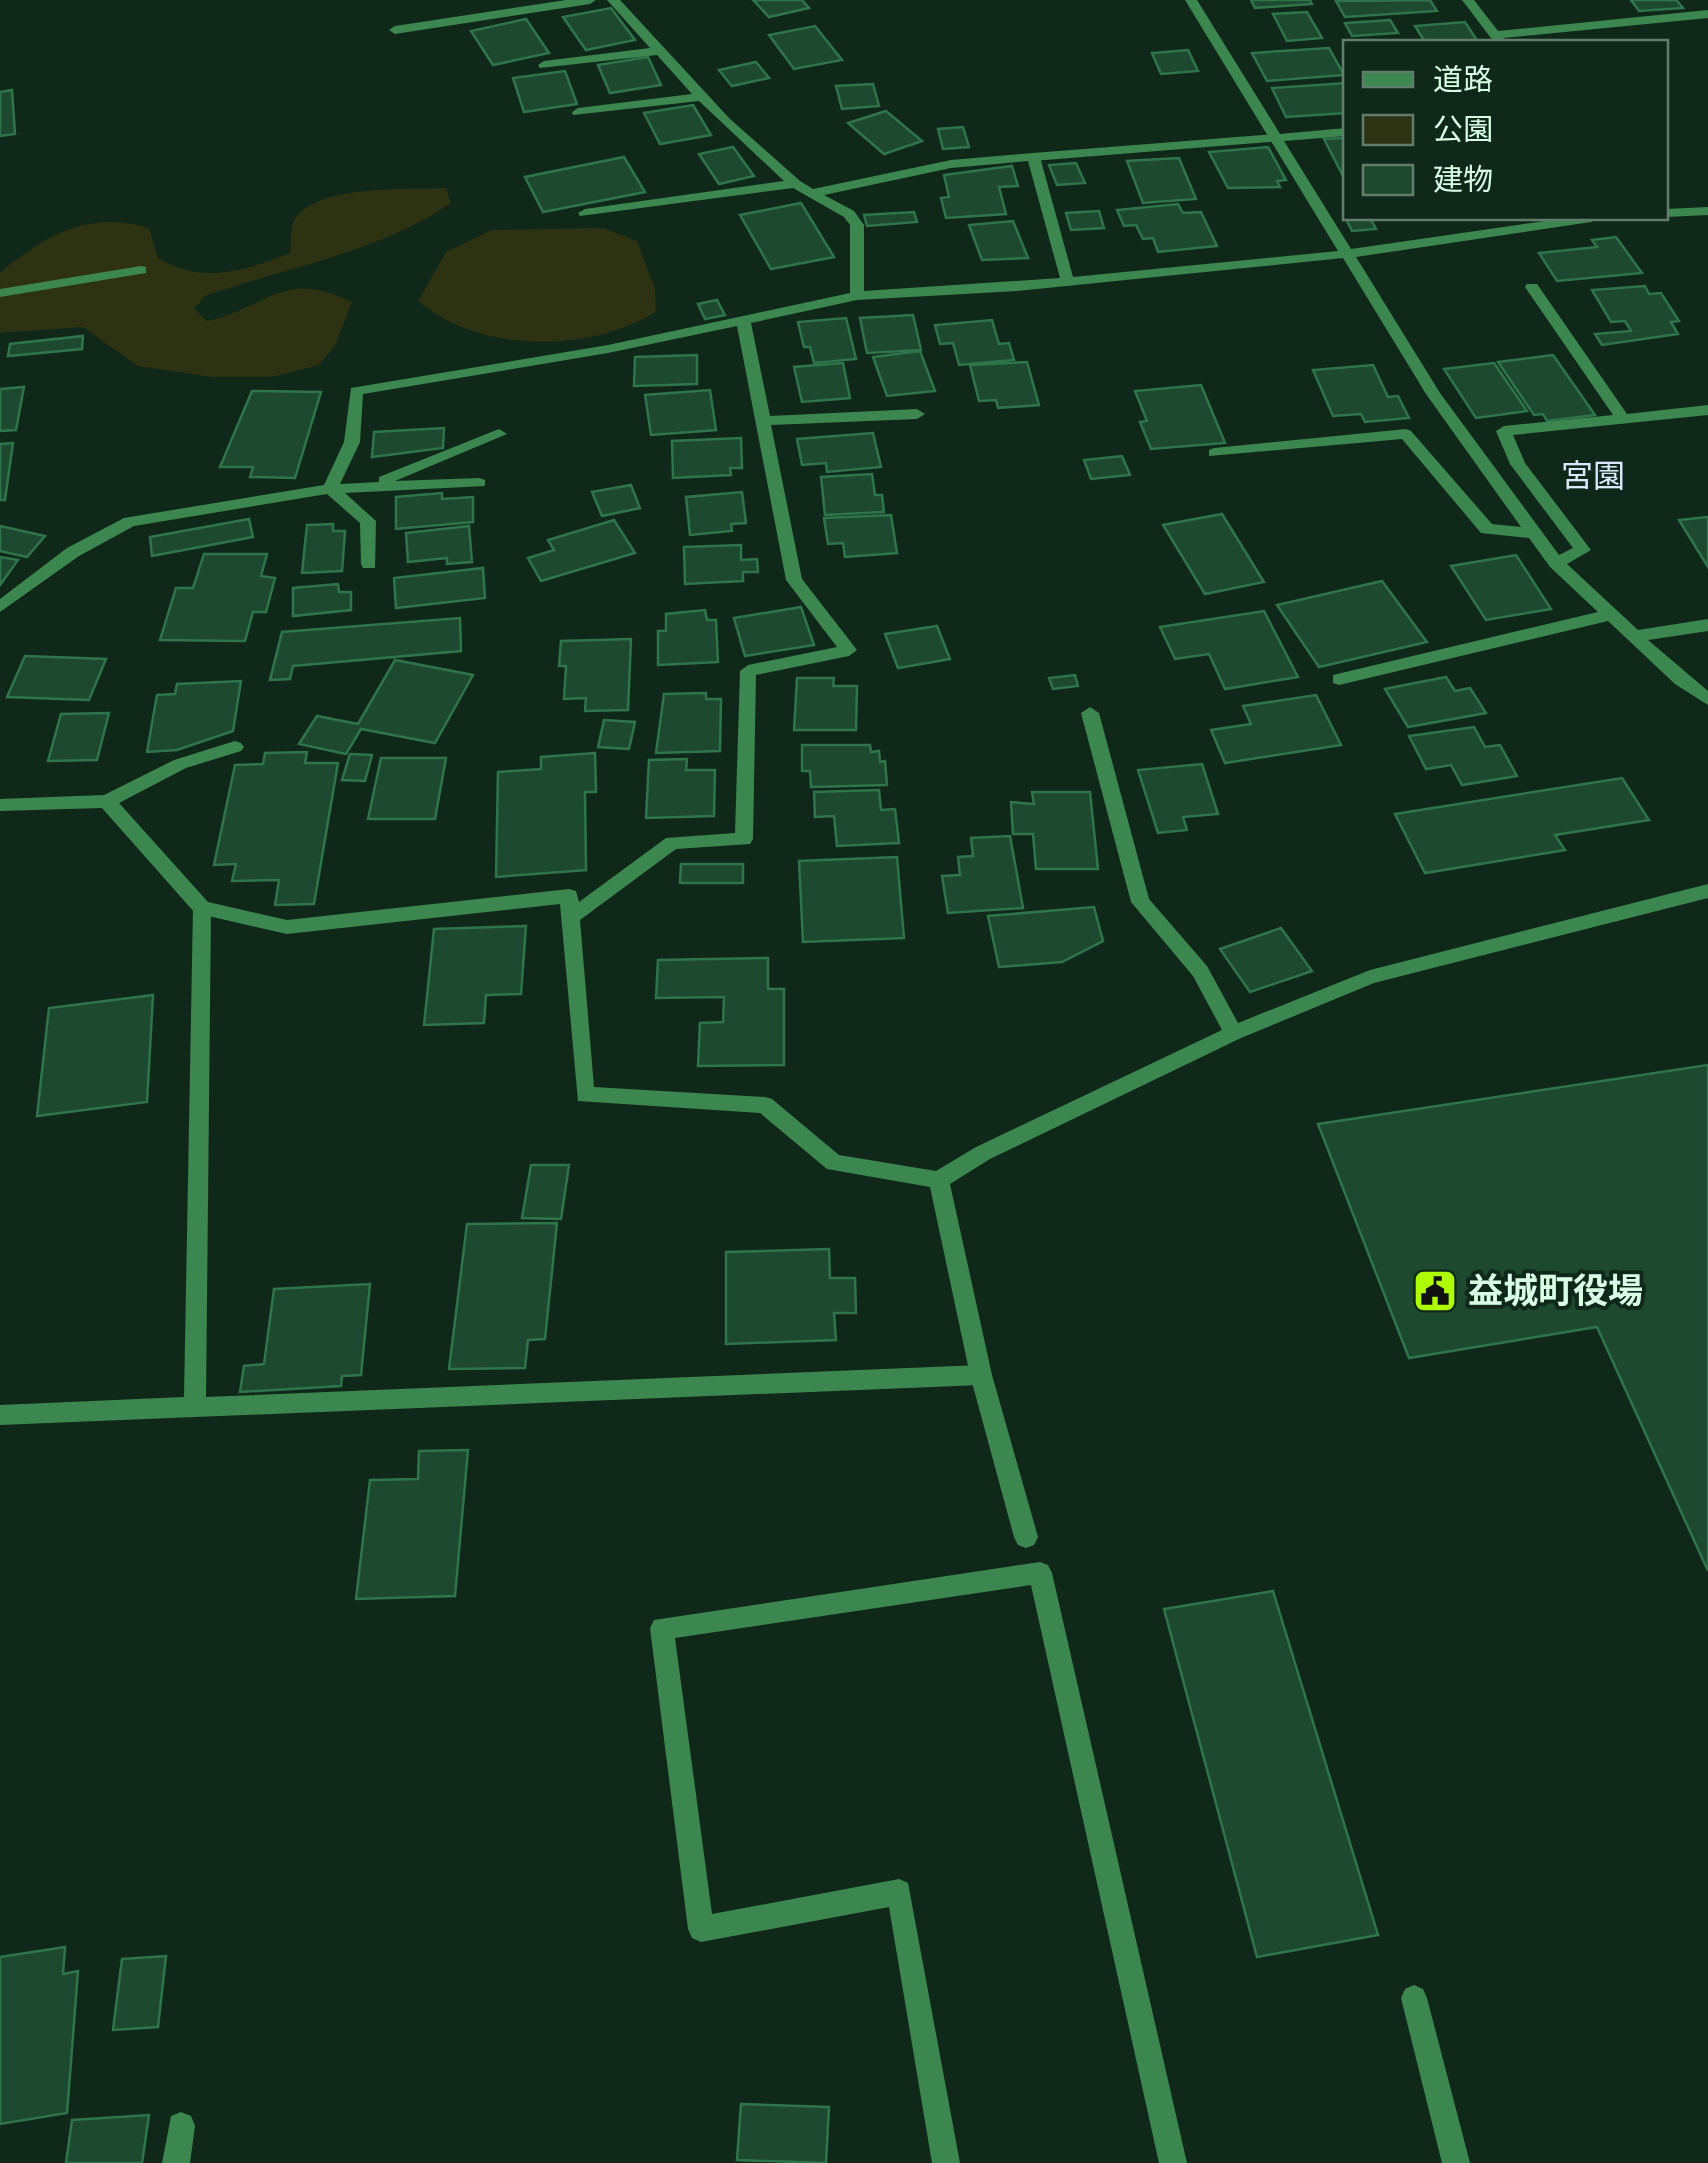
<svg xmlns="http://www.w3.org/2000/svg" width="1708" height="2163" viewBox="0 0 1708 2163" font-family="'PT Sans Narrow','Noto Sans JP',sans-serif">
<rect width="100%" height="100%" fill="#10281a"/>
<g fill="#2d3213">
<path d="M446 188 451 203C383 251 285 268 205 296L194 309 207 321C269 307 283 268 352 302L335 346 319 365 271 377H212L138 366 83 327 0 333V273C45 235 89 210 149 228L158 258C203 285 244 271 290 253 291 244 290 229 294 221 313 184 409 190 446 188Z"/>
<path d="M603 228 637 241 655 289 656 312C588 353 480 354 418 301L446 252 492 230Z"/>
</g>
<g fill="#1c492f" stroke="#2f754c" stroke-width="2.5">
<polygon points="753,0 802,0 809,8 769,17"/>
<polygon points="1251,0 1310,0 1312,4 1255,8"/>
<polygon points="1430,0 1437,11 1345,17 1336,1"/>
<polygon points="1631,0 1676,0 1683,8 1639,11"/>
<polygon points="611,8 635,40 586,50 563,17"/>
<polygon points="1307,12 1322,38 1287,41 1273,14"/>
<polygon points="526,19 549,53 493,65 471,31"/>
<polygon points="1390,20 1398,33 1352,36 1345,23"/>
<polygon points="1465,22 1478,42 1425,42 1415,26"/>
<polygon points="815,26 842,60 794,69 769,35"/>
<polygon points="1329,48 1344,75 1267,81 1252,53"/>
<polygon points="1188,50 1198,71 1161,74 1152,53"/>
<polygon points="648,57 661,85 610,93 598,65"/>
<polygon points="756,62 769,78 732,86 719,70"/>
<polygon points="565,71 577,104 524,112 513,78"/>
<polygon points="1346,83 1346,113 1286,117 1272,88"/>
<polygon points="873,84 879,106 842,109 836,86"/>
<polygon points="12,90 15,134 0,136 0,92"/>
<polygon points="693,105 711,135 660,144 644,113"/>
<polygon points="886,111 922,141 884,154 848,123"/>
<polygon points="963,127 969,147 943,149 938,129"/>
<polygon points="1346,138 1346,176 1343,176 1324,139"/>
<polygon points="733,147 754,176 719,184 699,154"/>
<polygon points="1268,147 1286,180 1277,181 1280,187 1228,188 1209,152"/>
<polygon points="624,157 645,192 543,212 525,177"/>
<polygon points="1179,158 1196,199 1143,203 1127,161"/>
<polygon points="1076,163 1085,183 1057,185 1049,165"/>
<polygon points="1012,166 1018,186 999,187 1006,214 946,218 941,198 949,197 944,175"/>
<polygon points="801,203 834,257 771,269 740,215"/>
<polygon points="1178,204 1183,213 1201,212 1217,246 1158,252 1153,238 1143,239 1136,225 1124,226 1117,210"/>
<polygon points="1099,211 1104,228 1071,230 1066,213"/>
<polygon points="914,212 917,222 867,226 864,215"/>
<polygon points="1344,215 1370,218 1376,229 1352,231"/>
<polygon points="1013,221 1028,258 982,260 969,225"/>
<polygon points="1616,237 1642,273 1557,281 1539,253 1597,247 1592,240"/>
<polygon points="1645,286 1649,294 1661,293 1679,321 1671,322 1678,334 1602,345 1595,334 1631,331 1625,321 1611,322 1592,290"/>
<polygon points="717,300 725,315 705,319 698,304"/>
<polygon points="913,315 921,350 867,353 860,318"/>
<polygon points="846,318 856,359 814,363 810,347 804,347 798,322"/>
<polygon points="992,320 999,344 1009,343 1014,360 959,365 953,343 940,344 935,325"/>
<polygon points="83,336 82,349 8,356 10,344"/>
<polygon points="920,351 935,391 887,396 873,357"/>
<polygon points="697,355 697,384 634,386 635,357"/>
<polygon points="1553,355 1595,415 1547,421 1543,414 1534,415 1498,362"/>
<polygon points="1027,362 1039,405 998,408 996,400 979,401 970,365"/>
<polygon points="843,363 850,398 802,402 794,367"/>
<polygon points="1494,363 1527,411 1476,418 1444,369"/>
<polygon points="1373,365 1388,397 1398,396 1409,418 1365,422 1361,414 1333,416 1313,370"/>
<polygon points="1201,385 1225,443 1151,449 1140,422 1147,421 1135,391"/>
<polygon points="24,387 16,430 0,431 0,389"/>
<polygon points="710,390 716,430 651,435 645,395"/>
<polygon points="252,391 321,392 295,478 250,477 253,467 220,467"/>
<polygon points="444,428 443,448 372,457 374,432"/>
<polygon points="873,433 881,467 827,472 826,463 802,465 797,439"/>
<polygon points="741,438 742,468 730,468 731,475 673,478 672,441"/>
<polygon points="13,443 5,500 0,500 0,444"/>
<polygon points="1122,456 1130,475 1091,479 1084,460"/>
<polygon points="872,474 875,495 882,495 884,512 825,515 821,477"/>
<polygon points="631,485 640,508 602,516 592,492"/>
<polygon points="742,492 746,523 731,524 732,531 690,535 686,497"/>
<polygon points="442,493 442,499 473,497 473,522 396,529 396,497"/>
<polygon points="1222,514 1264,582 1205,594 1163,525"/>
<polygon points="891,515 897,553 845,557 843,543 828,544 824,518"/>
<polygon points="1708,517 1708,567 1679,520"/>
<polygon points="249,519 253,537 152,556 150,537"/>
<polygon points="614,520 635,553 541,581 528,558 554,550 548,540"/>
<polygon points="333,524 333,531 345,531 342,571 302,573 307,525"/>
<polygon points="0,526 45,536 27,557 0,551"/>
<polygon points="469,526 472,562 447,564 447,558 408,562 406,533"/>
<polygon points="741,545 741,560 757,559 758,572 743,572 743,581 685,584 684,547"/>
<polygon points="204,554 267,554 261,576 275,578 266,612 253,612 245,641 160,640 176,588 193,588"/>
<polygon points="1516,555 1551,609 1486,620 1451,566"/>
<polygon points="0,557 18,560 0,585"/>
<polygon points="483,568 485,598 396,608 394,578"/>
<polygon points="1382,581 1427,642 1319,667 1277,605"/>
<polygon points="338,584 339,592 351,592 351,610 293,616 293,588"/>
<polygon points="801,607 814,645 745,656 734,618"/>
<polygon points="705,610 707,620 716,620 718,662 658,665 658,631 666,631 666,614"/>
<polygon points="1264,611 1298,677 1225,689 1209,654 1175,659 1160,627"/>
<polygon points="460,618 461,651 293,666 290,679 270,680 282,632"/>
<polygon points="937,626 950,659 898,668 885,634"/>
<polygon points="631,639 628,710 585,711 586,698 564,699 566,666 559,666 561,641"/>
<polygon points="25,656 106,659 89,700 7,697"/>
<polygon points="395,660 473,675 435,743 361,729 346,754 299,744 317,716 358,724"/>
<polygon points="1075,675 1078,686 1053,689 1049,678"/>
<polygon points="1446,677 1455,691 1470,688 1486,713 1408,727 1385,689"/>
<polygon points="797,678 834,678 833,686 857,686 856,730 794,730"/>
<polygon points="241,681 233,731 177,750 147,752 157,695 175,694 177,684"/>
<polygon points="706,693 706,699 721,699 720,751 656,753 664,694"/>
<polygon points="1316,695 1341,745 1225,763 1211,730 1251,724 1243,706"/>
<polygon points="109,713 97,760 48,761 61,714"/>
<polygon points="604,720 635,722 629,749 598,747"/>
<polygon points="1474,727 1485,747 1500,745 1517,776 1462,785 1451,765 1426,769 1409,736"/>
<polygon points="802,745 870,745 871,752 879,751 880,762 885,761 887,785 811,787 810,771 802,771"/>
<polygon points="307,752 305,763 338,763 314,904 275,905 279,880 232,881 236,864 214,865 235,765 263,764 265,753"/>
<polygon points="595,753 596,792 585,792 586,870 496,877 498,772 541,769 541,757"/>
<polygon points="350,754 372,755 365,781 342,780"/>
<polygon points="381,758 446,758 435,819 368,819"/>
<polygon points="687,759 686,770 715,770 714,816 646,818 649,760"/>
<polygon points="1202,764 1218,814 1183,817 1187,830 1158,833 1138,770"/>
<polygon points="1622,778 1649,820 1555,835 1565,850 1425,873 1395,814"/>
<polygon points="879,790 881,810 895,809 899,843 837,846 834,816 815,817 814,792"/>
<polygon points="1032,792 1090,792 1098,869 1036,869 1033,834 1013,834 1011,802 1034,804"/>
<polygon points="1010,836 1023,908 948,913 942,876 960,875 958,857 973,856 971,838"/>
<polygon points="897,857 904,938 803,942 799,861"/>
<polygon points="681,864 743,864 743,883 680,883"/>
<polygon points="1094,907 1103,941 1062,962 999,967 988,916"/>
<polygon points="526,926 521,994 486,995 484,1023 424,1025 434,929"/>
<polygon points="1281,928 1312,971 1250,992 1220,949"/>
<polygon points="768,958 768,989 784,989 784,1065 698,1066 700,1023 723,1022 724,997 656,998 658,960"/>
<polygon points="153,995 147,1102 37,1116 49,1008"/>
<polygon points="1708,1065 1708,1571 1597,1327 1409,1358 1318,1124"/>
<polygon points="531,1165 569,1165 561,1219 522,1218"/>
<polygon points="557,1223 545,1339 528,1340 525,1368 449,1369 467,1224"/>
<polygon points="829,1249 830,1278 855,1278 856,1313 834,1313 836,1340 726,1344 726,1252"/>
<polygon points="370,1284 361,1375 342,1376 341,1386 240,1392 244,1366 264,1364 274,1289"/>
<polygon points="468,1450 455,1596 356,1599 370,1480 418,1479 419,1451"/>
<polygon points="1273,1591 1378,1935 1257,1957 1164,1609"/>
<polygon points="65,1947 63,1974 78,1971 67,2113 0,2124 0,1957"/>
<polygon points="166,1956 158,2027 113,2030 122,1959"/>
<polygon points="741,2104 829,2107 826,2163 737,2160"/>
<polygon points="149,2115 142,2163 66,2163 72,2120"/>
</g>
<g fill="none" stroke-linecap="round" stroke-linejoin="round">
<g fill="#3c874f" fill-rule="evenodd">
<polygon points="1276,134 1281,135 1281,141 1033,161 1026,157 1033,153"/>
<polygon points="141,266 146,267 146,273 0,297 0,289"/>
<polygon points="202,901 211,908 206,1397 981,1365 989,1368 992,1375 989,1382 981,1385 0,1425 0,1405 184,1397 193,908"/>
<polygon points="1040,1562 1048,1565 1052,1573 1187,2163 1159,2163 1031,1585 675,1638 712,1914 899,1879 908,1883 960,2163 932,2163 889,1907 701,1942 692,1938 688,1929 650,1628 654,1620"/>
<polygon points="1414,1985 1423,1989 1427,1998 1470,2163 1442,2163 1401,1998 1405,1989"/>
</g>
<g fill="#3c874f" fill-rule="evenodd">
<polygon points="566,0 596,0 590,4 395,34 389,30 395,26"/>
<path d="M607 0H620L730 119 800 181 813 189 951 160 1033 153 1040 157 1073 277 1338 251 1185 0H1197L1280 134 1346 128V136L1284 141 1351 249 1566 218H1598L1591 222 1356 257 1440 393 1559 555 1573 548 1510 464 1496 431 1504 426 1613 415 1525 287 1527 284H1537L1627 414 1708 405V415L1513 435 1525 463 1591 550 1567 564 1638 630 1708 619V631L1648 640 1708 691V705L1675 684 1608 621 1339 685 1333 683V675L1598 612 1550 567 1529 538 1481 533 1402 439 1209 456V450L1214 448 1406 429 1411 431 1492 524 1521 527 1426 394 1343 258 1017 291 857 300 751 323 770 416 917 409 925 414 917 419 771 425 802 579 857 650 849 656 756 675 753 839 750 844 676 849 580 920 594 1087 765 1097 772 1099 839 1155 936 1171 976 1147 1222 1030 1193 976 1131 902 1081 713 1090 707 1099 713 1149 899 1207 966 1238 1023 1370 970 1708 884V898L1374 983 1241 1038 990 1159 950 1184 992 1375 1038 1537 1034 1545 1026 1548 1018 1545 1014 1537 970 1375 930 1187 827 1169 760 1113 578 1101 560 904 287 934 195 913 102 808 0 811V799L104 795 174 760 235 741 241 743 244 747 241 751 186 768 119 803 208 902 287 920 569 889 576 891 579 902 666 838 735 833 740 671 748 665 837 647 786 580 737 326 608 353 363 394 360 442 340 484 379 482V477L499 429 507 434 395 481 479 478 485 480V486L345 493 376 521 375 568H363L361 564 360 523 327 494 134 526 79 556 0 612V599L67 548 124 518 324 485 344 442 351 388 608 345 850 293V225L844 217 793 188 580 216 578 213 585 209 784 181 699 101 573 115 572 112 578 108 692 94 657 55 540 68 538 65 544 61 650 48ZM1028 161 1060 278 864 291V225L854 211 824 195 951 168Z"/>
<polygon points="1462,0 1474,0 1498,31 1708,10 1708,18 1503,38 1506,42 1494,42"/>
<polygon points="1708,207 1708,215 1666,217 1666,209"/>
<polygon points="181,2112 191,2116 195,2126 190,2163 162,2163 171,2116"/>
</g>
</g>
<defs>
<symbol id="civic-square" viewBox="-11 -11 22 22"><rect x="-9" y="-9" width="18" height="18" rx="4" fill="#aefc06" stroke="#10281a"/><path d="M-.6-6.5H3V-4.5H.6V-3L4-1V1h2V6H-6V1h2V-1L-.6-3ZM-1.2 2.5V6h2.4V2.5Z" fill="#111"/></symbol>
</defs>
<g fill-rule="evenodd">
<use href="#civic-square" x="1410" y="1266" width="50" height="50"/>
</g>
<g text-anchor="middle" stroke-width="8" stroke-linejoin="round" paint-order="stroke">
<g font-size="32" fill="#dae9ff" stroke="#10281a">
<text x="1593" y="487">宮園</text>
</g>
<g font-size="35" font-weight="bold" fill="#d8ffe5" stroke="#10281a" text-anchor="start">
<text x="1468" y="1303">益城町役場</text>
</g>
</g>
<rect x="1343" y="40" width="325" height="180" fill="#10281a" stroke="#607e6b" stroke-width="2.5"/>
<rect x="1363" y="72" width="50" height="15" fill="#3c874f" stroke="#607e6b" stroke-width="2.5"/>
<text x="1433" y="90" font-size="30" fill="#d8ffe5">道路</text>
<rect x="1363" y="115" width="50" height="30" fill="#2d3213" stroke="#607e6b" stroke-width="2.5"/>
<text x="1433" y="140" font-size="30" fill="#d8ffe5">公園</text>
<rect x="1363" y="165" width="50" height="30" fill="#1c492f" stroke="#607e6b" stroke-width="2.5"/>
<text x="1433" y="190" font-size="30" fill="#d8ffe5">建物</text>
</svg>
